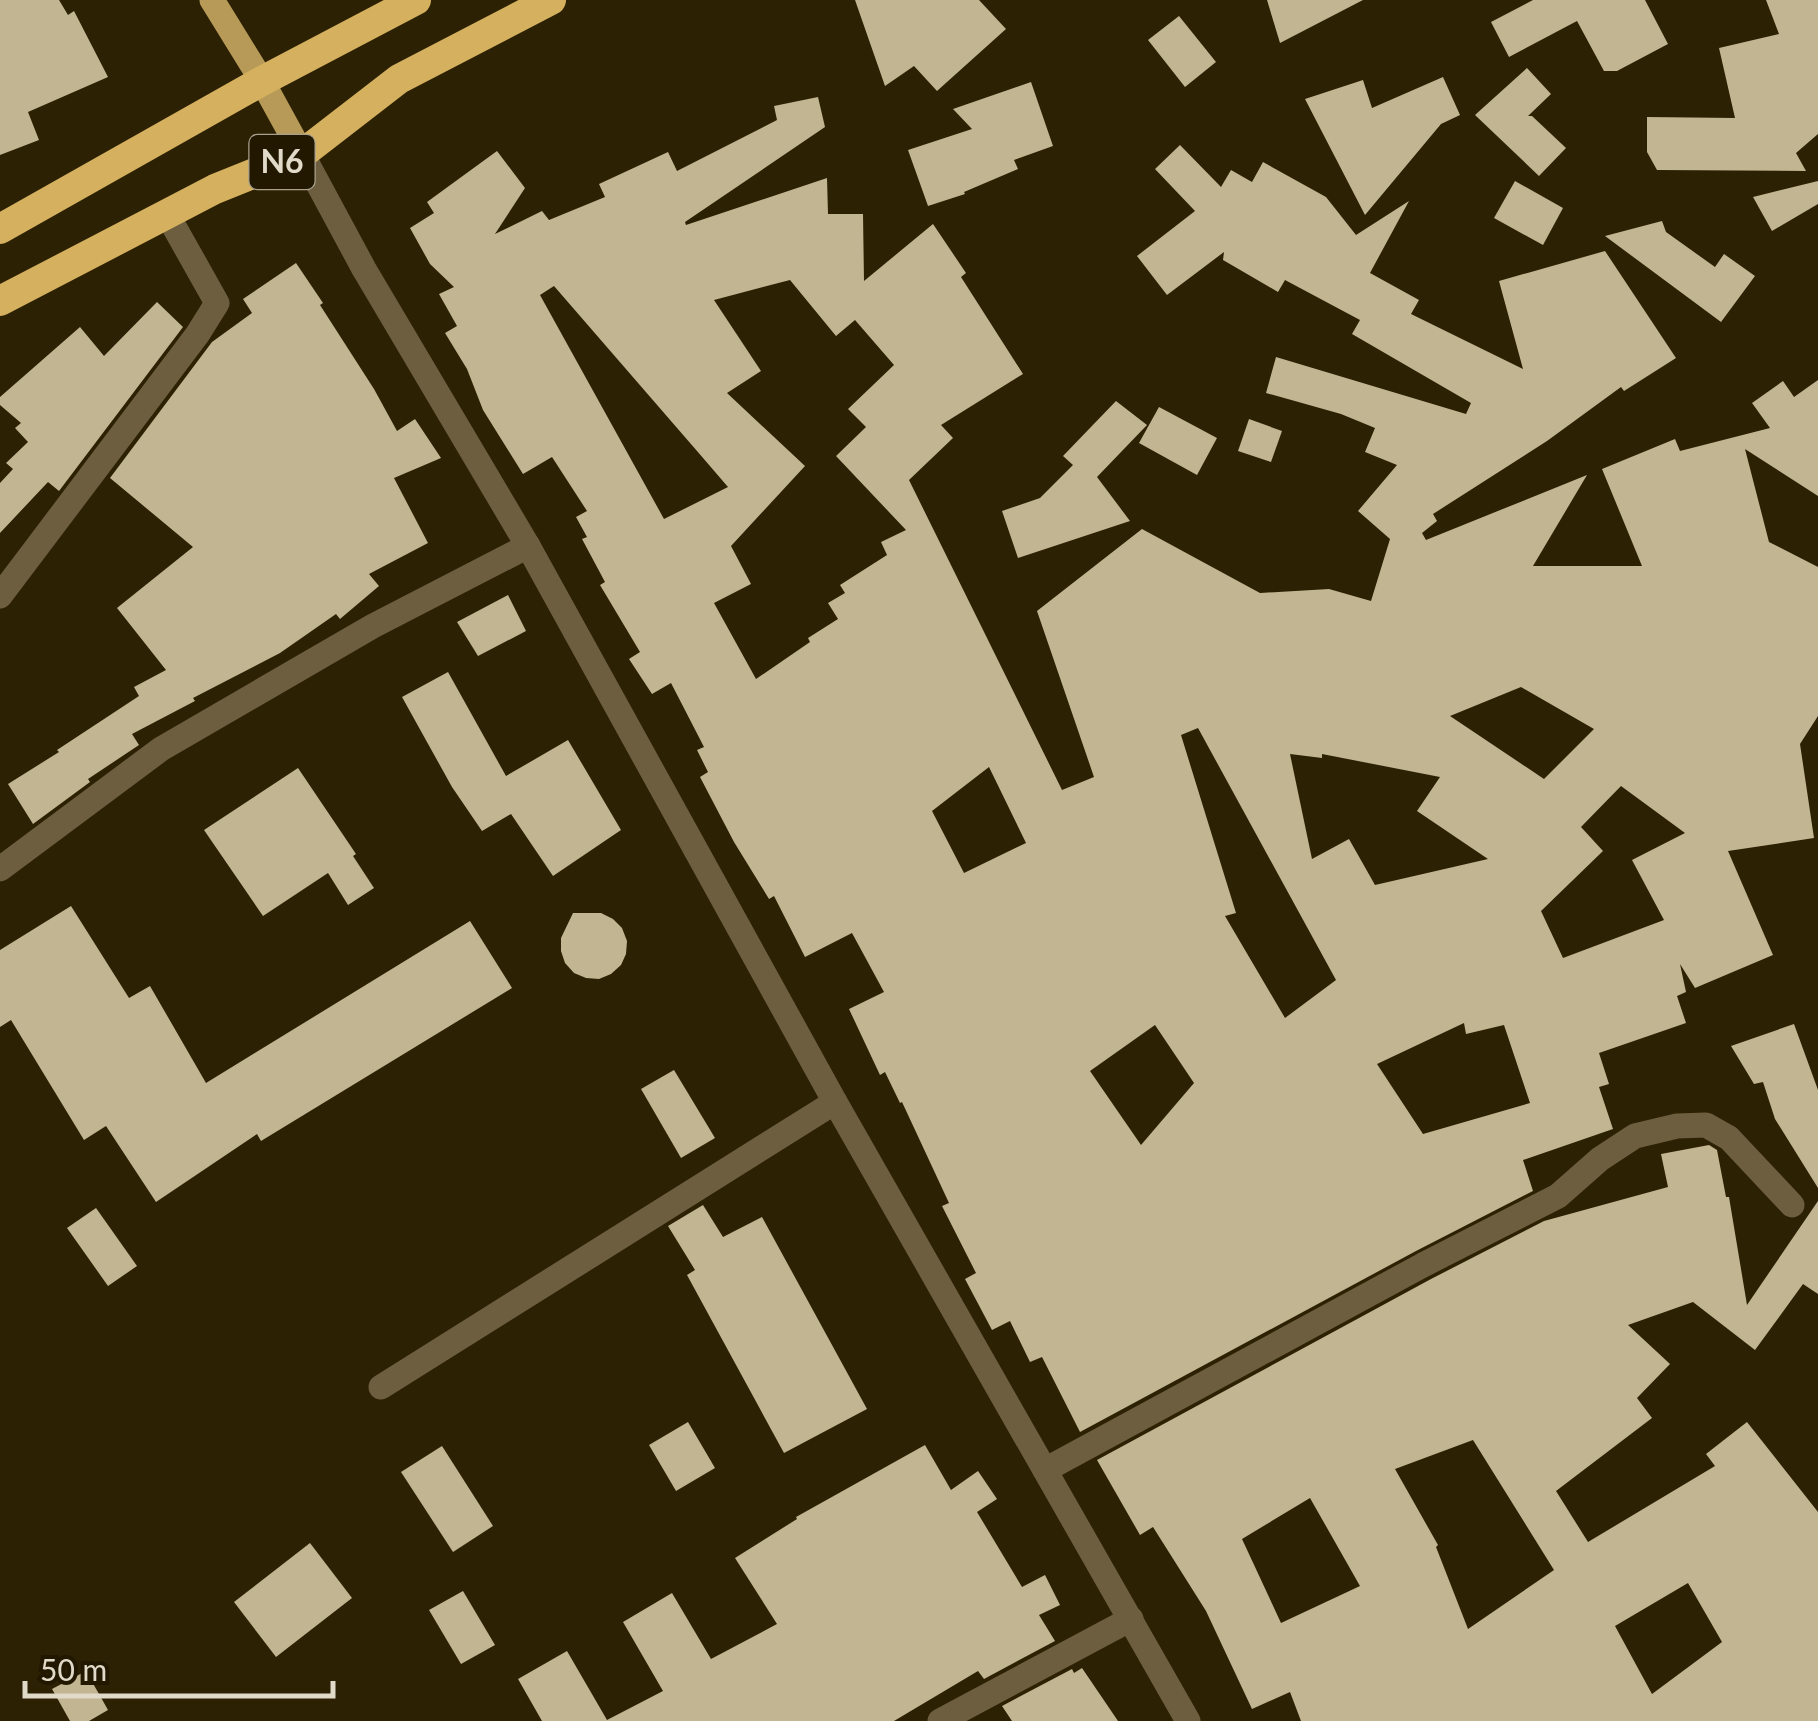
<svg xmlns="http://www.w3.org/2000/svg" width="1818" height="1721" viewBox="0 0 1818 1721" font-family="Lato,sans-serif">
<rect width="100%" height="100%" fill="#2c2103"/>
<g fill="#c2b592" fill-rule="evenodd">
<polygon points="0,0 59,0 68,15 74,11 108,77 28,112 39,140 0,155"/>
<polygon points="855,0 979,0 1006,29 937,91 914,66 885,86"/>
<polygon points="1267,0 1363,0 1280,43"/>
<polygon points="1533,0 1645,0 1668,44 1617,71 1604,71 1577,21 1509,57 1491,22"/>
<polygon points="1766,0 1818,0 1818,134 1796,153 1806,171 1657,170 1647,152 1647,117 1735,118 1719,48 1779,34"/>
<polygon points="1179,16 1216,62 1185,87 1148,40"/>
<polygon points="1527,68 1551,94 1528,116 1532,116 1566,148 1539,176 1475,115"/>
<polygon points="1443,77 1460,115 1441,124 1365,215 1305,99 1363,80 1372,108"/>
<polygon points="1031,82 1053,146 1014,160 1018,169 964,192 965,194 928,206 908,150 972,129 953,109"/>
<path d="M818 97 825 127 685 222 686 225 827 178 828 214H863L864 281 933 224 966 273 961 277 1023 374 941 425 953 438 909 480 1062 790 1094 777 1037 611 1142 529 1260 593 1329 589 1371 601 1390 539 1358 511 1397 465 1365 452 1375 428 1341 414 1266 393 1276 357 1466 414 1471 403 1352 334 1360 320 1285 280 1278 292 1223 260 1224 252 1167 295 1137 256 1195 211 1155 169 1180 145 1221 187 1231 170 1252 182 1263 162 1326 197 1356 235 1409 201 1370 273 1419 300 1411 314 1523 369 1499 281 1605 251 1676 358 1624 391 1621 387 1547 441 1433 514 1437 521 1422 533 1426 540 1587 475 1533 566H1642L1602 469 1675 439 1680 451 1770 428 1752 403 1783 381 1794 397 1818 380V496L1745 449 1769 542 1818 567V716L1800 744 1814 838 1728 851 1773 955 1695 988 1680 964 1686 992 1677 996 1686 1023 1599 1053 1609 1084 1599 1087 1613 1129 1523 1160 1533 1191 1416 1251 1080 1432 1042 1357 1030 1362 1010 1321 992 1330 965 1279 976 1273 942 1206 949 1203 902 1102 900 1103 885 1072 880 1075 849 1009 884 992 852 933 805 957 774 896 769 899 734 842 700 777 708 772 697 750 704 747 671 683 652 694 629 659 640 652 600 585 605 582 582 539 587 537 576 517 587 511 552 457 523 474 483 410 467 369 445 333 457 326 439 294 454 287 430 264 410 228 434 213 427 202 497 151 525 188 495 234 542 211 549 220 605 197 599 184 668 152 677 171 777 120 774 106ZM790 280 836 336 855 320 894 365 848 409 866 427 836 456 906 530 881 542 887 555 840 585 845 593 828 603 838 619 808 638 810 642 756 679 714 603 751 584 731 546 805 466 727 393 761 371 714 300ZM554 286 697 451 728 487 664 519 540 295ZM1521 687 1594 729 1544 779 1450 716ZM1198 728 1336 980 1285 1018 1225 916 1236 913 1181 735ZM1290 754 1322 758V754L1440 777 1417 811 1488 859 1375 885 1349 839 1312 859ZM989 767 1026 843 964 873 932 811ZM1621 786 1685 833 1632 860 1664 920 1563 958 1541 911 1603 851 1581 827ZM1464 1023 1466 1034 1504 1025 1530 1103 1423 1134 1377 1064ZM1155 1025 1194 1083 1141 1145 1090 1071Z"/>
<polygon points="1515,181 1563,208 1543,245 1494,218"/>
<polygon points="1818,181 1818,204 1772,231 1753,197"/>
<polygon points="1662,221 1666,232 1715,267 1724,254 1755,276 1721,322 1605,236"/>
<polygon points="296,263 323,303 320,305 374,389 397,431 415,419 441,458 394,478 428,543 369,574 379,586 340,619 336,614 280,653 193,698 195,701 132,734 139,745 88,779 90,782 33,824 8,784 59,752 57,750 139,696 134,687 166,670 117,608 193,547 110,478 212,342 252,313 243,299"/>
<polygon points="157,302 183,327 59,491 48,482 0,533 0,483 13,469 6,463 28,442 15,428 21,423 0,405 0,397 80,327 104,356"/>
<polygon points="1116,401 1147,425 1097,477 1130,521 1018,558 1002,511 1040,498 1073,465 1063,456"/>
<polygon points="1159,407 1217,438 1197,475 1139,443"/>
<polygon points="1249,419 1282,431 1271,462 1238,451"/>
<polygon points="508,595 526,631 478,656 457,622"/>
<polygon points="448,672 506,776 568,740 621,830 553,876 511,814 482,831 452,787 402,697"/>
<polygon points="298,768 356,854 353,856 374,888 348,905 328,873 263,916 204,830"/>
<polygon points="71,906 129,998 150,986 206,1083 470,921 512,988 261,1141 257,1134 156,1202 106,1126 84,1140 11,1020 0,1027 0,950"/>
<polygon points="573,913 601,913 613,919 622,928 627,941 626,954 621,965 611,974 599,979 586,978 574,973 565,963 561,951 561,938"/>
<polygon points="1794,1024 1818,1090 1818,1188 1775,1119 1763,1082 1754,1084 1731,1046"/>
<polygon points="674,1070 715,1138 681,1158 641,1089"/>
<path d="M1709 1145 1717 1150 1726 1197H1729L1747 1305 1818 1201V1294L1803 1284 1755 1350 1693 1302 1628 1325 1670 1364 1637 1398 1652 1418 1556 1491 1588 1542 1715 1466 1706 1454 1747 1422 1818 1512V1721H1301L1290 1692 1252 1709 1206 1611 1153 1527 1140 1535 1097 1460 1431 1279 1544 1221 1668 1187 1661 1154ZM1473 1440 1554 1570 1468 1629 1436 1547 1438 1545 1395 1469ZM1310 1498 1360 1586 1281 1623 1242 1539ZM1688 1583 1722 1642 1652 1694 1615 1626Z"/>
<polygon points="703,1205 723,1237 762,1217 867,1409 784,1453 687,1275 695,1270 668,1226"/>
<polygon points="96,1208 137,1266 108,1286 67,1228"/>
<polygon points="688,1422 715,1468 676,1491 649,1445"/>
<polygon points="925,1445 951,1490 978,1471 997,1499 977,1512 1022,1587 1045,1575 1060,1605 1039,1615 1055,1641 984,1679 978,1671 894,1721 542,1721 518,1679 567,1651 607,1720 663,1691 623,1622 672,1593 711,1659 777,1624 735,1558 797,1519 796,1517"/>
<polygon points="442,1446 493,1526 453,1552 401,1472"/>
<polygon points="310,1543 352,1598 276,1657 234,1602"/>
<polygon points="463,1591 495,1645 461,1664 429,1610"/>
<polygon points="1082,1668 1118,1721 1012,1721 1002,1706 1072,1669 1074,1673"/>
<polygon points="86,1671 108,1710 89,1721 70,1721 52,1689"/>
</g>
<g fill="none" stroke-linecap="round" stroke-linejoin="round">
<g stroke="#6c5e3f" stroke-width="25">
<polyline points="302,154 364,269 528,546 835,1102 1188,1721"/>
<polyline points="0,596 197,335 217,303 167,214"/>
<polyline points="0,869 161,749 373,626 528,546"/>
<polyline points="381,1387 835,1102"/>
<polyline points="1045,1470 1423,1265 1558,1196 1600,1159 1635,1136 1677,1126 1706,1125 1729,1138 1792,1205"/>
<polyline points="940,1721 1131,1619"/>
</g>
<polyline stroke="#b79a57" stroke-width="25" points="212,0 262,81 302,154"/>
<g stroke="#d5b15f" stroke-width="30">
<polyline points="0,229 262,81 416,0"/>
<polyline points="0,301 215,189 302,154 399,79 551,0"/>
</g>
</g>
<g text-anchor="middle" stroke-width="10" stroke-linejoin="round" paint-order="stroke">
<rect fill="#221800" stroke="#a8a08d" stroke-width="2.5" x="249.5" y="135" width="65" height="54" rx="8"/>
<g font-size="32" font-weight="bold" fill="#e1dac9">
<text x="282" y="173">N6</text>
</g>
</g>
<path d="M25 1681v15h308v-15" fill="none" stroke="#e1dac9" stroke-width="5"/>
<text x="40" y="1681" font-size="30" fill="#e1dac9" stroke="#221800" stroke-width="8" paint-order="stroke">50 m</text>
</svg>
